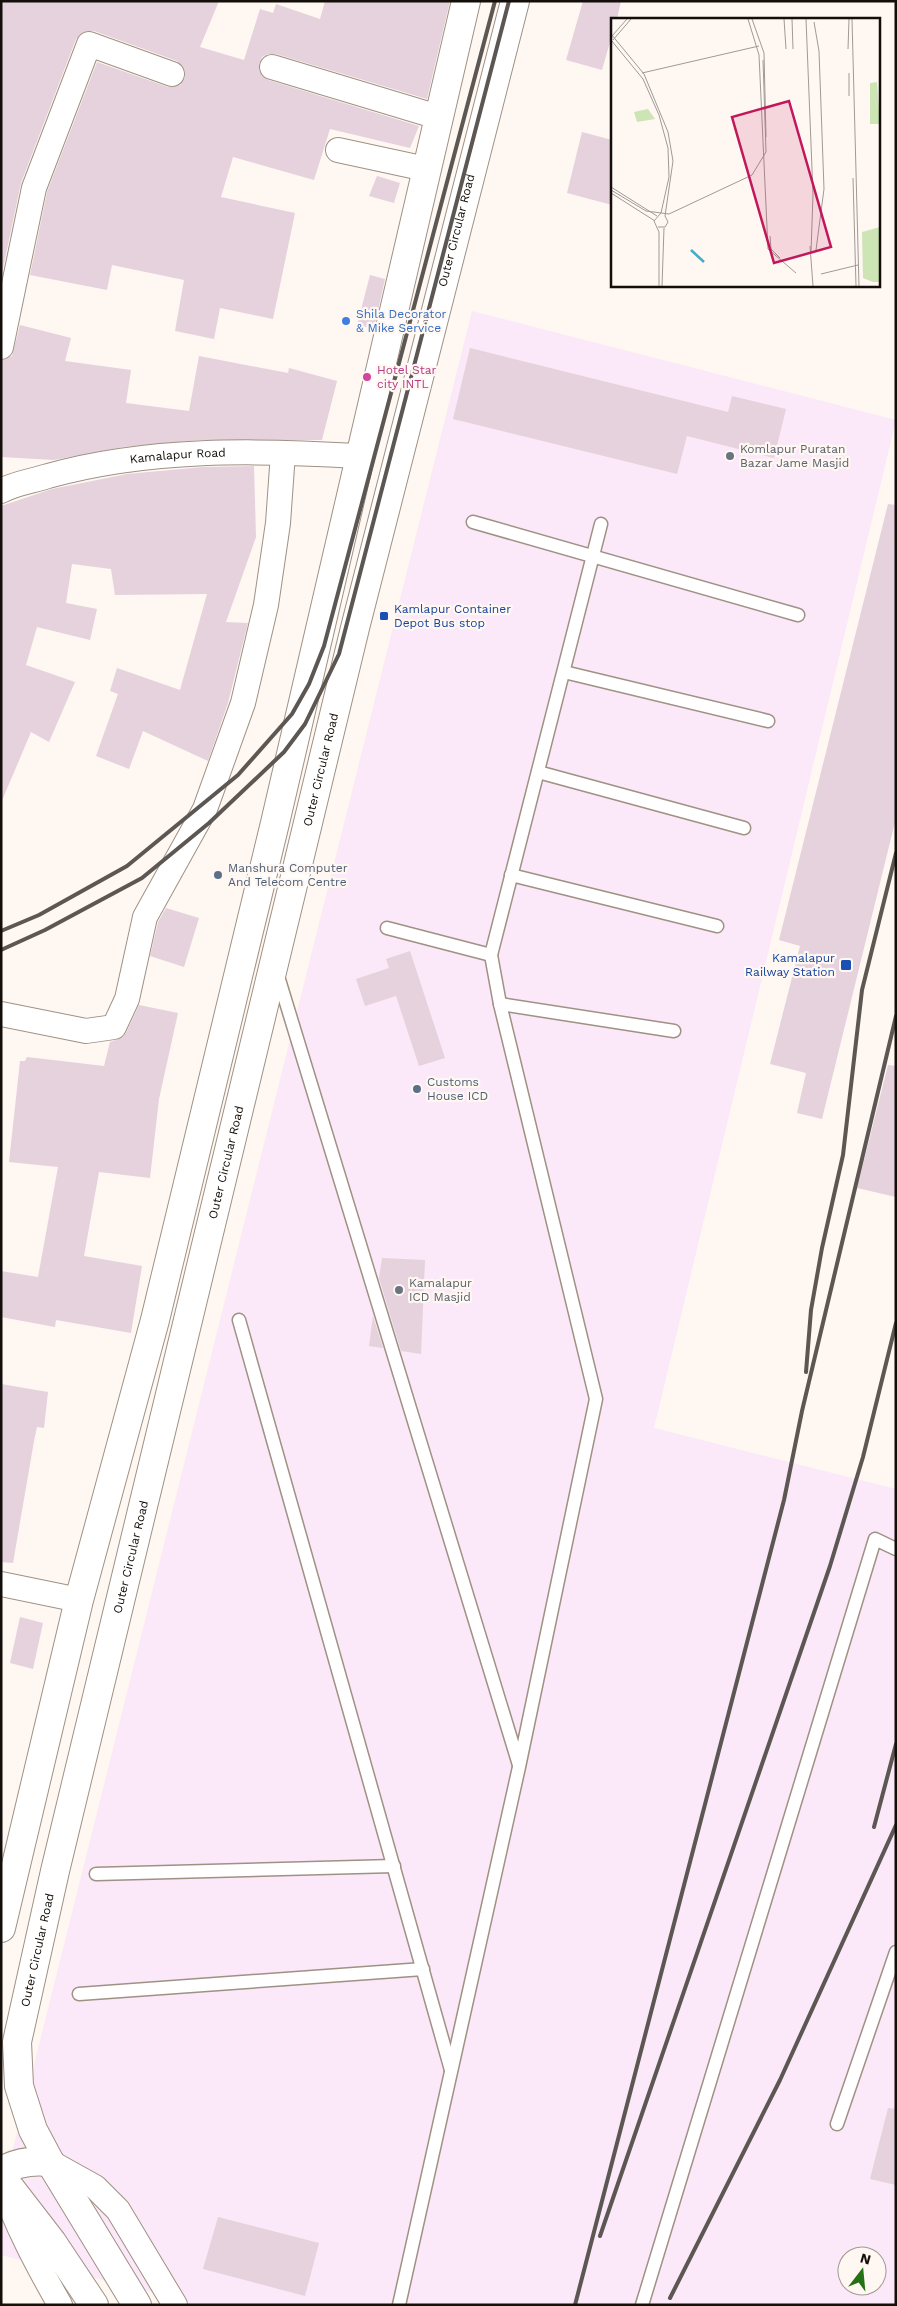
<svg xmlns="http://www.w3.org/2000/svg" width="897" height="2306" viewBox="0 0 897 2306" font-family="'Work Sans',sans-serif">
<rect width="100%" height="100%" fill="#fef7f2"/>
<path fill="#fbe8f8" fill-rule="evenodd" d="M472 311 896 420 654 1428 896 1489V2305H190L148 2291 1 2255V2197ZM847 2256H877V2286H847Z"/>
<g fill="#e5d2dd">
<polygon points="1,1 219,1 200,47 244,60 260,9 273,13 276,4 320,19 325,1 450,1 427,99 276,54 268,54 262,57 259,64 259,71 268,80 419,126 410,148 330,129 314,180 233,157 221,197 295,213 273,319 220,308 214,339 175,331 184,280 112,265 107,290 30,275 47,192 97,62 168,87 180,85 185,78 185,71 177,61 94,31 86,31 76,39 21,183 1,278"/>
<polygon points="583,1 621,1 617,19 612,19 612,35 602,70 566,60"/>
<polygon points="582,132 612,140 612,205 567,193"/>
<polygon points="377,176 400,183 394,203 369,196"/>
<polygon points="370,275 385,279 374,329 357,325"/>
<polygon points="20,325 71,338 65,361 131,370 126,403 189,411 199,356 288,373 289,368 337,381 322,440 201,440 123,447 54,460 1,457 1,360 12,356"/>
<polygon points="470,348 728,412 732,396 786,409 774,458 687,436 677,474 453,419"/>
<polygon points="254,466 256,537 226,622 248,623 228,703 208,761 143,731 129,769 96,756 118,694 110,691 117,668 180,690 207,594 115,595 111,569 72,564 66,603 97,609 90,640 37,627 26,665 75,682 49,742 31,732 1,803 1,506 52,489 127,474 203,467"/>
<polygon points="888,504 896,505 896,818 822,1119 797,1113 806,1073 770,1064 800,946 779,940"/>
<polygon points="166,908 199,918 184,967 150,956 158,922"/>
<polygon points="410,951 445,1058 419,1066 396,996 365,1006 356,979 389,968 386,959"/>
<polygon points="139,1005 178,1013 159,1099 150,1178 99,1172 84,1256 142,1266 131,1333 56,1320 55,1327 1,1317 1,1271 38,1277 58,1167 9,1162 20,1061 25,1061 27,1057 104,1066 110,1042 122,1038 126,1033"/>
<polygon points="888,1065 896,1066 896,1197 857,1188"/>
<polygon points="382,1258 425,1260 421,1354 401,1351 379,1278"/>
<polygon points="373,1316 383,1348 369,1346"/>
<polygon points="1,1384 48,1392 44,1428 37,1427 34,1441 13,1563 1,1562"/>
<polygon points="20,1617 43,1623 33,1669 10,1663"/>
<polygon points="888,2108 896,2109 896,2185 870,2179"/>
<polygon points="218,2217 319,2243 305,2296 203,2269"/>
</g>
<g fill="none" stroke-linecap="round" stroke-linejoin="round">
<defs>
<g id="service">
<polyline points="473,522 798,615"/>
<polyline points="564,672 768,721"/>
<polyline points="538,772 744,828"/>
<polyline points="511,875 717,926"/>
<polyline points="387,928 491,955"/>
<polyline points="277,973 519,1765"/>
<polyline points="500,1004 674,1031"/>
<polyline points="239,1320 451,2070"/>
<polyline points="96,1874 394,1866"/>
<polyline points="79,1994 423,1969"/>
<polyline points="837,2124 896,1952"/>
<polyline points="399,2305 519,1767 596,1399 500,1004 491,955 601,524"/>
<polyline points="642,2305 875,1539 896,1549"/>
</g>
<g id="minor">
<polyline points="272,67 438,117"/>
<polyline points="338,150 426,169"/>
<polyline points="1,347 34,188 89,44 172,74"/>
<path id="s1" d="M1 491C15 483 33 481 48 476 149 448 255 450 358 456"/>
<polyline points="1,1014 86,1031 114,1027 127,999 145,917 205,809 243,703 266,605 278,523 283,453"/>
<polyline points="1,1584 79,1600"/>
<polyline points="50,2162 95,2187 118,2210 175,2305"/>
<path d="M2 2185C17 2227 38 2266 60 2305"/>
</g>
<g id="primary">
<polyline points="1,1928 79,1600 155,1320 275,823 466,1"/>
<path d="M1 2171C17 2162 32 2160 50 2162"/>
<polyline points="1,2176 52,2242 94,2305"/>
<path id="s2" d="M137 2305 50 2162 33 2130 19 2086 17 2042 55 1871 355 628 515 1"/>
</g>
</defs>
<use href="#service" stroke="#9f9184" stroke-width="15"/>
<use href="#minor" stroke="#9f9184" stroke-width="26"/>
<use href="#primary" stroke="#9f9184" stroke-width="30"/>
<use href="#service" stroke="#fff" stroke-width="12"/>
<use href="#minor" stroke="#fff" stroke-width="24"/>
<use href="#primary" stroke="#fff" stroke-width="28"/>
<g stroke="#5c5753" stroke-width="4">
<polyline points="1,931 39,915 127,866 238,775 292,714 309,684 324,646 495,1"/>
<polyline points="1,950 45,930 142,878 209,823 284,752 305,724 339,654 509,1"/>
<polyline points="806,1372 811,1310 822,1248 843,1155 862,990 896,853"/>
<polyline points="874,1827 896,1744"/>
<polyline points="600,2236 830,1566 863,1457 896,1323"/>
<polyline points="670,2298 780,2080 896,1825"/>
<polyline points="575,2305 784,1500 802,1411 896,1016"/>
</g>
</g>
<circle fill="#3f7fe0" stroke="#fef7f2" stroke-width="2" cx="346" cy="321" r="5"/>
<circle fill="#d1479c" stroke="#fef7f2" stroke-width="2" cx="367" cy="377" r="5"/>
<g fill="#6b7280" stroke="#fef7f2" stroke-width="2">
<circle cx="730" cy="456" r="5"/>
<circle cx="399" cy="1290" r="5"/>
</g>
<g fill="#1a4fb4" stroke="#fef7f2" stroke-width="2">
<rect x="379" y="611" width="10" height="10" rx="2.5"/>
<rect x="840" y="959" width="12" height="12" rx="2.5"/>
</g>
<g fill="#5c6f8a" stroke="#fef7f2" stroke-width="2">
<circle cx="218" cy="875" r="5"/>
<circle cx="417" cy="1089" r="5"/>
</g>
<g text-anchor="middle" stroke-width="4.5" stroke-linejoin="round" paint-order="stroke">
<g font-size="12" fill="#130e0a" stroke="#fef7f2">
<text dy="4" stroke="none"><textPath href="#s2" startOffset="2158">Outer Circular Road</textPath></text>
<text dy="4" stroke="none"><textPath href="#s1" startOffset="181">Kamalapur Road</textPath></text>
<text dy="4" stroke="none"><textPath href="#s2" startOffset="1602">Outer Circular Road</textPath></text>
<text dy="4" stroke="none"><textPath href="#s2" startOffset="1198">Outer Circular Road</textPath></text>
<text dy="4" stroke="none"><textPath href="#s2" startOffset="792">Outer Circular Road</textPath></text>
<text dy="4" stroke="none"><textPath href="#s2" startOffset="388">Outer Circular Road</textPath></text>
</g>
<g font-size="12" fill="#366cbe" stroke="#fef7f2" text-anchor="start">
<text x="356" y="318">Shila Decorator<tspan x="356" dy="14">&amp; Mike Service</tspan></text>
</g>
<g font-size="12" fill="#b23c85" stroke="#fef7f2" text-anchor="start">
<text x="377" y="374">Hotel Star<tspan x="377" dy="14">city INTL</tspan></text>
</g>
<g font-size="12" fill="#5b616d" stroke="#fef7f2" text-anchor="start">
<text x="740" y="453">Komlapur Puratan<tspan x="740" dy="14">Bazar Jame Masjid</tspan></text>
<text x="409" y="1287">Kamalapur<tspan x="409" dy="14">ICD Masjid</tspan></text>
</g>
<g font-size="12" fill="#164399" stroke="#fef7f2" text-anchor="start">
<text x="394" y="613">Kamlapur Container<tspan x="394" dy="14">Depot Bus stop</tspan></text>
<text x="835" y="962" text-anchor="end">Kamalapur<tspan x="835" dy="14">Railway Station</tspan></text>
</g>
<g font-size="12" fill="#4e5e75" stroke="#fef7f2" text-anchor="start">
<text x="228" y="872">Manshura Computer<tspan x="228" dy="14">And Telecom Centre</tspan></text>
<text x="427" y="1086">Customs<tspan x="427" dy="14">House ICD</tspan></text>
</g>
</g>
<g transform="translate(611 18)">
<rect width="269" height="269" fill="#fef7f2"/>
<path d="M266 64 269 106H259V65ZM37 91 44 101 26 104 23 94ZM269 209V264H262L252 260 251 214Z" fill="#cde4b5"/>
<path fill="none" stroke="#40accb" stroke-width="2.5" d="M80 232 93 244"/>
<path fill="none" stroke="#a09a95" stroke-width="1" d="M137 1 148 37 157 231 185 255M141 1 153 35 155 119M173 1 175 31M181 1 182 31M195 1 202 176 200 235M241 1 248 268M203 4 208 33 213 171 205 232M0 16 33 56 57 114 62 143 54 198 57 204 54 209H47M1 18 16 1M0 22 32 61 48 97 57 130 58 159 50 195 43 203 48 214V268M2 22 20 1M237 31 238 1M31 55 148 28M238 55V78M242 160 245 268M0 169 46 198M0 172 35 193 58 196 141 157 155 134 152 42M0 175 44 203M159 218 160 231 169 240M199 228 202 268M210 256 247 247M51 268 53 210"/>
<path fill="#c2185b" fill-opacity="0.15" stroke="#c2185b" stroke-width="2.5" d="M178 83 220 229 163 245 121 99Z"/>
<rect width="269" height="269" fill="none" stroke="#130e0a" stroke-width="2.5"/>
</g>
<rect width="897" height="2306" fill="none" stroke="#130e0a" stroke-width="5"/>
<g transform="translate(862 2271) rotate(16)"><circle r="24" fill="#fef7f2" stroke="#a09a95"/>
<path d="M0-4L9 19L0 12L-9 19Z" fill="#257116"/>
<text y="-8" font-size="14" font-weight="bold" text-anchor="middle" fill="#130e0a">N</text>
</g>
</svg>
